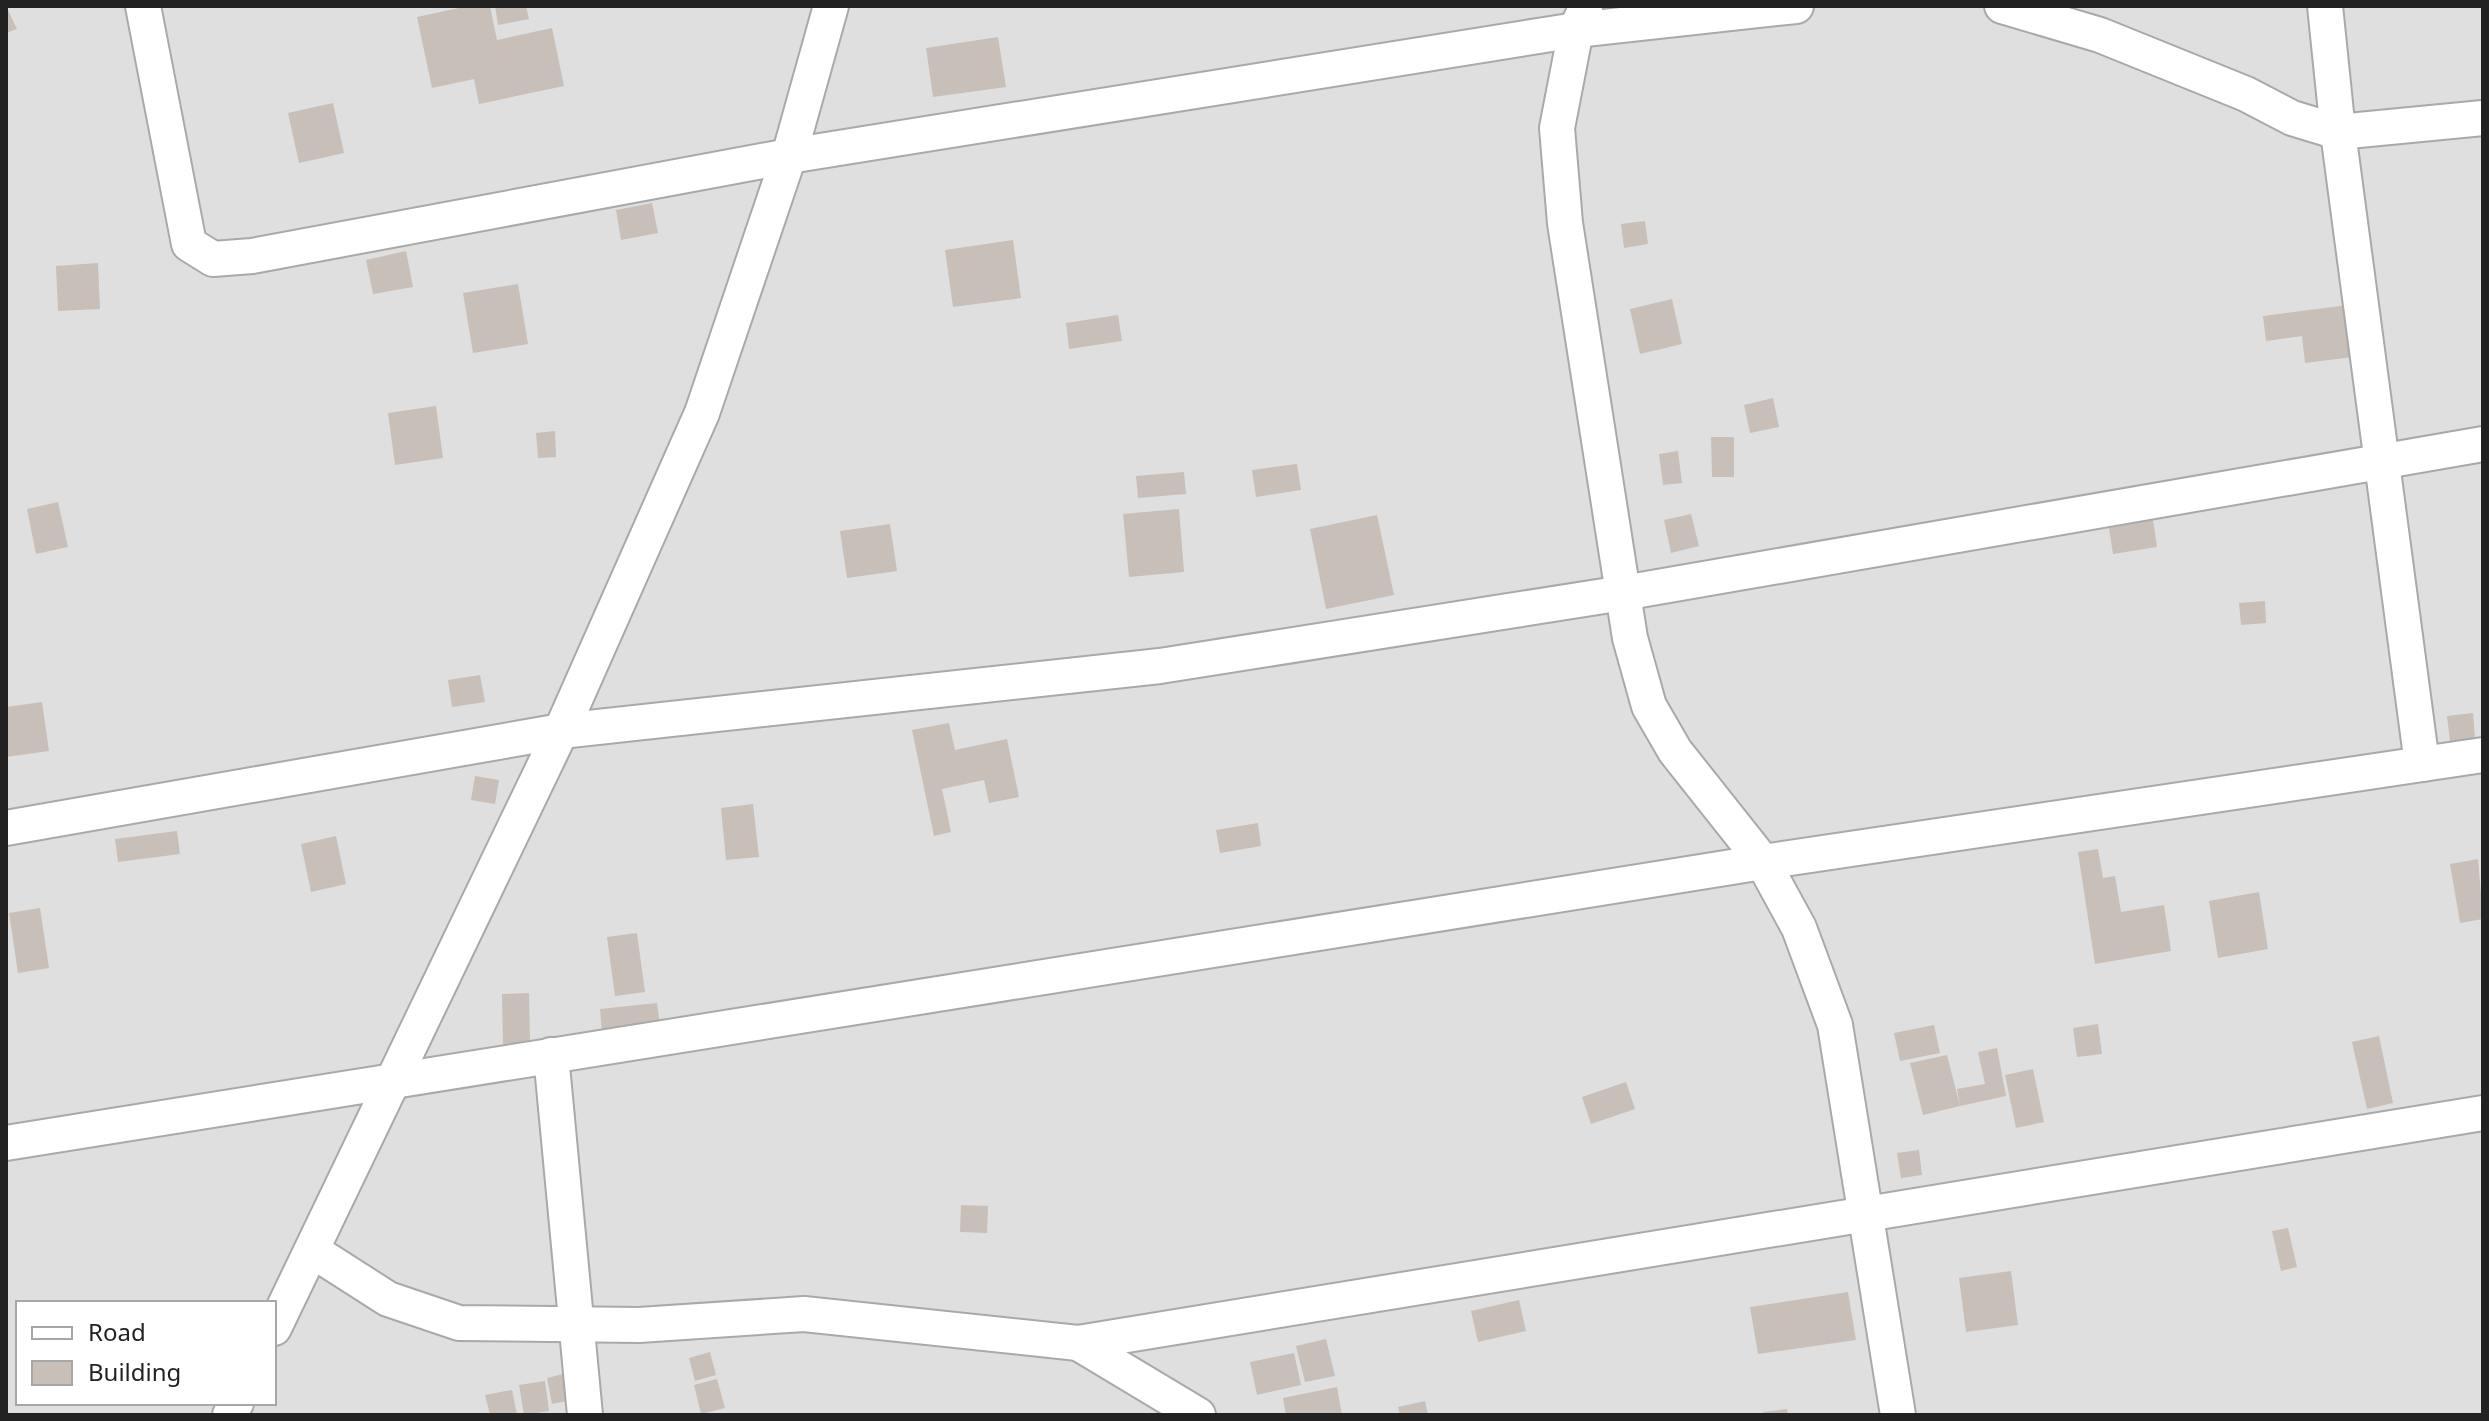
<svg xmlns="http://www.w3.org/2000/svg" width="2489" height="1421" viewBox="0 0 2489 1421" font-family="'Noto Sans',sans-serif">
<rect width="100%" height="100%" fill="#f2efe9"/>
<path fill="#e0dfdf" fill-rule="evenodd" d="M6 6H2483V1415H6ZM18 1303H274V1403H18Z"/>
<g fill="#c7bfb8">
<polygon points="6,6 17,29 6,33"/>
<polygon points="468,6 490,6 497,40 552,28 564,86 479,104 474,79 432,88 417,17"/>
<polygon points="495,6 526,6 529,19 498,25"/>
<polygon points="998,37 1006,87 933,97 926,48"/>
<polygon points="333,103 344,153 299,163 288,113"/>
<polygon points="652,203 658,233 621,240 616,210"/>
<polygon points="1645,221 1648,244 1624,248 1621,224"/>
<polygon points="1013,240 1021,298 953,307 945,250"/>
<polygon points="406,251 413,287 373,294 366,260"/>
<polygon points="98,263 100,309 58,311 56,266"/>
<polygon points="518,284 528,344 473,353 463,293"/>
<polygon points="1672,299 1682,344 1640,354 1630,309"/>
<polygon points="2356,304 2359,327 2381,324 2385,353 2305,363 2302,336 2266,341 2263,316"/>
<polygon points="1118,315 1122,341 1069,349 1066,323"/>
<polygon points="1773,398 1779,427 1750,433 1744,405"/>
<polygon points="436,406 443,458 395,465 388,413"/>
<polygon points="555,431 556,457 538,458 536,433"/>
<polygon points="1711,437 1734,437 1734,477 1712,477"/>
<polygon points="1678,451 1682,483 1663,485 1659,454"/>
<polygon points="1297,464 1301,490 1256,497 1252,470"/>
<polygon points="1184,472 1186,494 1138,498 1136,476"/>
<polygon points="58,502 68,547 36,554 27,509"/>
<polygon points="1179,509 1184,572 1129,577 1123,514"/>
<polygon points="1691,514 1699,546 1671,553 1664,520"/>
<polygon points="1377,515 1394,595 1326,609 1310,529"/>
<polygon points="2153,520 2157,547 2113,554 2109,528"/>
<polygon points="890,524 897,571 847,578 840,531"/>
<polygon points="2265,601 2266,623 2241,625 2239,603"/>
<polygon points="480,675 485,702 452,707 448,680"/>
<polygon points="42,702 49,751 6,757 6,707"/>
<polygon points="2473,713 2475,738 2450,741 2447,716"/>
<polygon points="949,723 955,750 1007,739 1019,797 989,803 984,780 942,789 951,832 934,836 912,730"/>
<polygon points="475,776 499,780 495,804 471,800"/>
<polygon points="753,804 759,857 726,860 721,808"/>
<polygon points="1258,823 1261,846 1220,853 1216,830"/>
<polygon points="177,831 180,854 118,862 115,839"/>
<polygon points="336,836 346,884 311,892 301,844"/>
<polygon points="2098,849 2103,878 2115,876 2121,912 2164,905 2171,951 2095,964 2078,852"/>
<polygon points="2478,859 2483,919 2460,923 2450,864"/>
<polygon points="2259,892 2268,949 2218,958 2209,901"/>
<polygon points="40,908 49,968 18,973 9,913"/>
<polygon points="637,933 645,992 615,996 607,937"/>
<polygon points="529,993 530,1043 503,1044 502,994"/>
<polygon points="657,1003 660,1025 602,1032 600,1009"/>
<polygon points="2098,1024 2102,1054 2077,1057 2073,1028"/>
<polygon points="1934,1025 1940,1053 1900,1061 1894,1033"/>
<polygon points="2379,1036 2393,1103 2367,1109 2352,1042"/>
<polygon points="1997,1048 2006,1096 1960,1106 1957,1089 1985,1084 1978,1052"/>
<polygon points="1947,1055 1960,1106 1923,1115 1910,1063"/>
<polygon points="2033,1069 2044,1122 2016,1128 2005,1075"/>
<polygon points="1626,1082 1635,1109 1591,1124 1582,1097"/>
<polygon points="1919,1150 1922,1175 1901,1178 1897,1153"/>
<polygon points="961,1205 988,1206 987,1233 960,1232"/>
<polygon points="2288,1228 2297,1267 2281,1271 2272,1231"/>
<polygon points="2011,1271 2018,1325 1966,1332 1959,1278"/>
<polygon points="1848,1292 1856,1340 1758,1354 1750,1307"/>
<polygon points="1519,1300 1526,1331 1478,1342 1471,1311"/>
<polygon points="1326,1339 1335,1376 1305,1382 1296,1346"/>
<polygon points="710,1352 716,1375 695,1381 689,1358"/>
<polygon points="1294,1353 1301,1385 1257,1395 1250,1362"/>
<polygon points="567,1373 572,1400 552,1404 547,1378"/>
<polygon points="717,1379 725,1408 701,1414 694,1385"/>
<polygon points="545,1381 549,1411 524,1415 519,1385"/>
<polygon points="1337,1387 1342,1415 1286,1415 1283,1398"/>
<polygon points="512,1390 517,1415 490,1415 485,1395"/>
<polygon points="1425,1401 1428,1415 1400,1415 1398,1407"/>
<polygon points="1787,1409 1788,1415 1764,1415 1763,1412"/>
</g>
<g fill="none" stroke-linecap="round" stroke-linejoin="round">
<defs>
<g id="minor">
<polyline points="143,6 189,244 213,259 252,256 789,156 1576,30 1796,6"/>
<polyline points="2002,6 2100,35 2246,94 2292,118 2338,132 2483,118"/>
<polyline points="2325,6 2338,132 2422,764"/>
<polyline points="1585,10 1576,30 1557,128 1565,223 1630,638 1649,706 1675,751 1763,862 1799,928 1835,1025 1898,1415"/>
<polyline points="6,828 561,731 1160,666 1623,593 2483,444"/>
<polyline points="551,1055 585,1415"/>
<polyline points="6,1143 1763,862 2483,755"/>
<polyline points="313,1251 388,1299 459,1323 639,1325 804,1314 1078,1343 2483,1113"/>
<polyline points="274,1328 561,731 702,413 789,156 831,6"/>
<polyline points="1078,1343 1198,1415"/>
<polyline points="230,1415 236,1403"/>
</g>
</defs>
<use href="#minor" stroke="#a9a9a9" stroke-width="38"/>
<use href="#minor" stroke="#fff" stroke-width="34"/>
</g>
<rect width="2489" height="1421" fill="none" stroke="#222222" stroke-width="16"/>
<rect x="16" y="1301" width="260" height="104" fill="#ffffff" stroke="#a7a7a7" stroke-width="2"/>
<rect x="32" y="1327" width="40" height="12" fill="#ffffff" stroke="#a7a7a7" stroke-width="2"/>
<text x="88" y="1341" font-size="24" fill="#222222">Road</text>
<rect x="32" y="1361" width="40" height="24" fill="#c7bfb8" stroke="#a7a7a7" stroke-width="2"/>
<text x="88" y="1381" font-size="24" fill="#222222">Building</text>
</svg>
